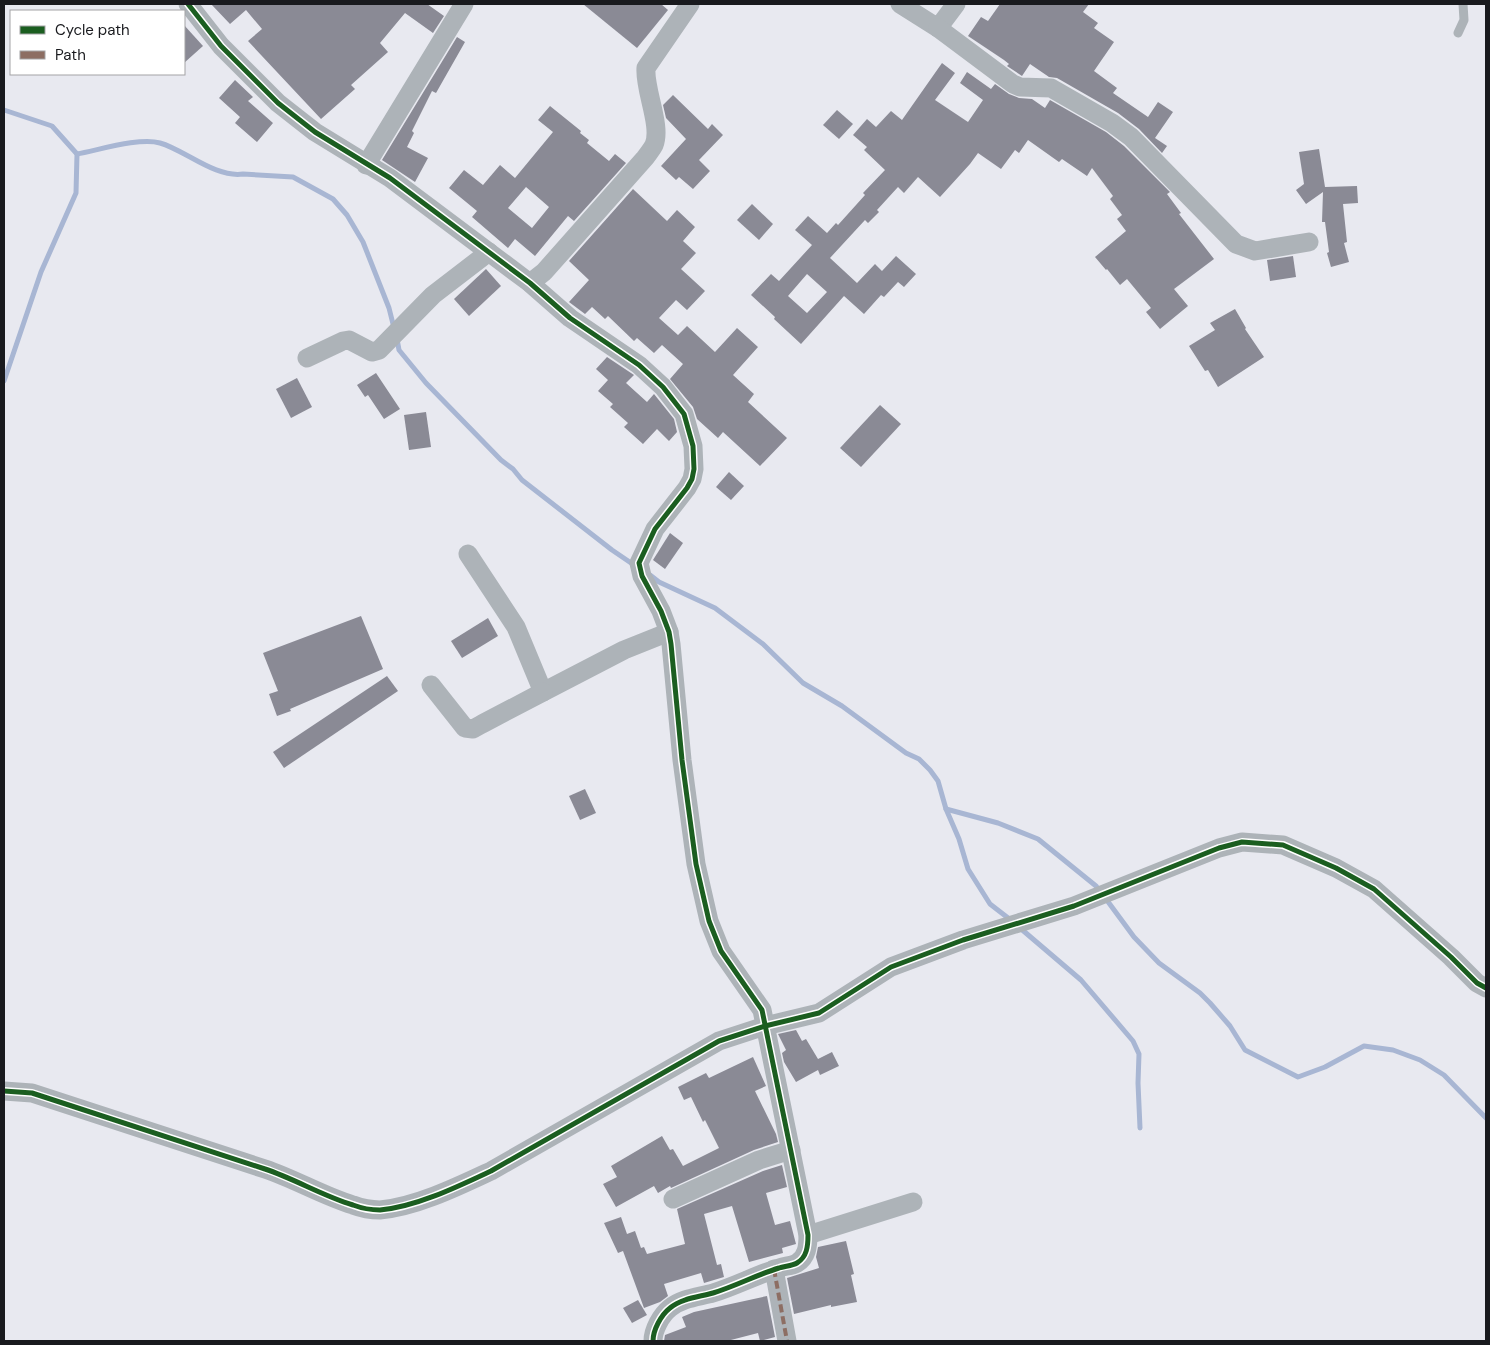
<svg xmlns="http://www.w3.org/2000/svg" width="1490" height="1345" viewBox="0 0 1490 1345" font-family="'DM Sans',sans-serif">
<rect width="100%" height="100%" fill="#e8e9f0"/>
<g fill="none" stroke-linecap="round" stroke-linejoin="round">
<g stroke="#a8b6d3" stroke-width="5">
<polyline points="4,110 52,126 77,154 76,193 41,272 4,381"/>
<path d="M77 154C99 150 140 137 160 143 185 150 215 178 243 174L293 177 333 199 347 215 363 242 389 308 394 328"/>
<polyline points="397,339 399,350 426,383 501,460 513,469 522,480 612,550 634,565"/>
<polyline points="650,575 659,582 715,608 763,644 803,683 842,706 906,753 919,759 930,770 938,781 946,809 959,839 968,869 990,904 1012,921"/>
<polyline points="946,809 998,823 1038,839 1096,886 1100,892"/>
<polyline points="1106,899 1134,937 1159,963 1200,993 1210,1003 1230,1026 1245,1050 1298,1077 1325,1067 1364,1046 1393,1050 1420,1060 1444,1075 1486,1118"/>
<polyline points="1020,928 1081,980 1133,1041 1139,1054 1138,1083 1140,1128"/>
</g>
</g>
<g fill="#8a8a95" fill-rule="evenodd">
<polygon points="211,4 427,4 444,16 433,33 405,13 380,43 388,52 351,85 355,89 321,119 248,41 262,29 246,10 230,24"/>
<polygon points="583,4 661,4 668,10 637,48"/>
<polygon points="1000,4 1089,4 1083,12 1098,23 1094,28 1114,42 1094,71 1117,88 1113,93 1148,117 1158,102 1173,112 1155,138 1167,146 1162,153 1139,129 1118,113 1057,78 1049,77 1030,64 1022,76 1007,66 1009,64 1004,60 968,36 981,17 988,21"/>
<polygon points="184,25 203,46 184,63"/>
<polygon points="457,37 465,42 436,93 432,91 412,131 414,133 407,147 428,158 415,182 382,160"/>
<path d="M942 63 955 73 935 100 968 122 983 100 960 83 967 72 991 89 995 84 1009 94 1019 98 1032 99 1045 108 1050 100 1106 132 1124 146 1170 192 1167 194 1181 213 1179 214 1214 259 1174 289 1188 306 1160 329 1146 312 1151 308 1127 279 1120 285 1107 269 1106 270 1095 257 1126 231 1117 219 1122 215 1110 199 1113 196 1092 168 1087 176 1062 159 1059 162 1028 140 1019 153 1015 150 1001 169 978 153 970 164 940 197 918 177 904 193 898 187 877 210 879 212 868 223 865 220 830 258 857 283 875 264 882 271 896 256 916 274 904 287 898 282 884 297 881 295 864 314 844 296 801 344 774 319 775 317 751 295 771 274 779 281 812 245 795 230 808 216 827 233 836 223 838 225 865 195 863 193 885 170 864 150 867 147 853 135 867 119 876 127 891 111 902 120ZM807 274 827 292 807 313 788 296Z"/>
<polygon points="235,80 253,97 248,101 273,123 257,142 235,123 240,117 219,98"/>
<polygon points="673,95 708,129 712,124 723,135 699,160 710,171 693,189 679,177 676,180 661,166 686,139 666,118 663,105"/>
<path d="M550 106 581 131 580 133 589 140 587 143 609 161 615 154 626 163 574 221 568 216 535 256 515 239 508 248 472 217 477 211 449 188 464 170 483 185 500 165 515 178 553 132 538 120ZM526 187 549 207 532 228 508 208Z"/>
<polygon points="837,110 853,124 839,139 823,125"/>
<polygon points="1319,149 1325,187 1357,186 1358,203 1343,204 1347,242 1344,243 1349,262 1331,267 1327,253 1329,252 1325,222 1322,222 1323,192 1306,204 1296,190 1304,184 1299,152"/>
<polygon points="633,189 667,221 677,210 695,227 683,241 696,253 681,269 705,291 687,310 676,300 659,318 678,335 687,326 715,352 737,328 758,347 733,375 754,394 748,402 787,438 760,466 723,432 718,438 697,419 693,407 670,379 683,364 662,345 654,353 637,338 634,341 608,316 605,319 592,307 585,314 569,302 589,280 569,261"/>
<polygon points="752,204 773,224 759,240 737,220"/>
<polygon points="1293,256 1296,277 1270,281 1267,260"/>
<polygon points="486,269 501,286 469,316 454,299"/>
<polygon points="1235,309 1246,328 1245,329 1264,357 1218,387 1208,370 1205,371 1189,346 1215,330 1210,323"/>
<polygon points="607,357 634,375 626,383 647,402 654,394 674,419 677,432 669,441 657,429 643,444 624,427 628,423 610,407 613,404 598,391 608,380 596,369"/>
<polygon points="376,373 400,409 384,419 368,395 365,397 357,385"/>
<polygon points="297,378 312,407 291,418 276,389"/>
<polygon points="880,405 901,424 861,467 840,448"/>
<polygon points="426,412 431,447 409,450 404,415"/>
<polygon points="729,472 744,486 731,500 716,487"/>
<polygon points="670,533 683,543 665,569 653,560"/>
<polygon points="361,616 383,669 290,709 291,711 277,716 269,694 278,691 263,653"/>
<polygon points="488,618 498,636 462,658 451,641"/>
<polygon points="387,676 398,691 284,768 273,752"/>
<polygon points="585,789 596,813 580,820 569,796"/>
<polygon points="796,1030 802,1041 806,1039 818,1059 832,1052 839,1066 820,1075 818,1070 796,1082 784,1062 782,1053 786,1050 778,1034"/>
<polygon points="753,1057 766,1086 755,1091 776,1134 778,1142 754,1150 671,1188 670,1186 658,1193 654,1186 616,1207 603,1184 617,1177 611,1166 662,1136 670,1150 673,1149 683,1166 719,1148 705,1120 703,1122 691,1097 684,1100 678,1087 706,1073 709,1078"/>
<polygon points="782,1165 787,1187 766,1193 775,1225 790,1221 796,1244 782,1248 783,1253 749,1262 732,1206 704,1214 717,1265 721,1264 724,1277 704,1283 701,1273 664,1284 668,1296 660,1302 644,1308 623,1251 618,1253 604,1223 621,1217 627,1234 635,1231 641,1248 644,1247 647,1254 685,1244 677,1209 763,1171"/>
<polygon points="846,1241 854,1274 851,1275 857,1302 831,1307 831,1305 794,1314 787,1278 819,1268 816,1257 818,1247"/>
<polygon points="767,1296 775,1337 760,1341 758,1333 727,1341 664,1341 665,1335 686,1327 682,1317 694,1312"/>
<polygon points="638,1300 647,1315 632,1323 623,1308"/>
</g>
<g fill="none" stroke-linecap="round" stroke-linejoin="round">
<polyline stroke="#adb3b8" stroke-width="9" points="1458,33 1464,20 1463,4"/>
<g stroke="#adb3b8" stroke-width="19">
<path d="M188 4 221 46 278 103 315 132 390 178 530 283 570 318 639 365 663 387 684 414 693 446 694 469 692 479 687 488 655 529 639 563 642 576 661 611 669 632 671 644 682 760 696 864 709 921 721 951 762 1010 808 1235C808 1246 807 1257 797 1263 792 1266 784 1266 779 1268 756 1275 736 1286 713 1293 699 1297 682 1298 670 1308 661 1315 653 1330 653 1341"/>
<polyline points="900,4 938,28 956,4"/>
<polyline points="938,28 1013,84 1020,87 1051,88 1112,123 1131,137 1236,244 1255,251 1309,242"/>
<polyline points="366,165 464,4"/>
<path d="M530 283 544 272 645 158C648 154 652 149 654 145 662 126 644 89 646 68L690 4"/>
<polyline points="307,358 343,341 349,340 372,352 379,350 433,295 489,252"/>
<polyline points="468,554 516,627 543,692 624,650 669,632"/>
<polyline points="431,685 465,728 473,729 482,724 543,692"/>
<path d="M4 1091 32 1093 265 1169C295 1179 323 1196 353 1205 361 1208 372 1210 380 1210 416 1207 459 1186 491 1171L719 1041 765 1026 819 1013 891 967 963 940 1074 906 1219 848 1242 842 1283 845 1336 868 1374 889 1451 957 1477 983 1486 988"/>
<polyline points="673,1199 759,1160 791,1150"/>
<polyline points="808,1235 913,1202"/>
<polyline points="774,1269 787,1341"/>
</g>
<polyline stroke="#8d6e63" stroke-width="4" stroke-dasharray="8 4" stroke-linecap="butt" points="774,1269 787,1341"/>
<defs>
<g id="cycleway">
<path d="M188 4 221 46 278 103 315 132 390 178 530 283 570 318 639 365 663 387 684 414 693 446 694 469 692 479 687 488 655 529 639 563 642 576 661 611 669 632 671 644 682 760 696 864 709 921 721 951 762 1010 808 1235C808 1246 807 1257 797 1263 792 1266 784 1266 779 1268 756 1275 736 1286 713 1293 699 1297 682 1298 670 1308 661 1315 653 1330 653 1341"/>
<path d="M4 1091 32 1093 265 1169C295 1179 323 1196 353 1205 361 1208 372 1210 380 1210 416 1207 459 1186 491 1171L719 1041 765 1026 819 1013 891 967 963 940 1074 906 1219 848 1242 842 1283 845 1336 868 1374 889 1451 957 1477 983 1486 988"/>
</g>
</defs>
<use href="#cycleway" stroke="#fff" stroke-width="8"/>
<use href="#cycleway" stroke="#1b5e20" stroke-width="5"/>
</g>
<rect width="1490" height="1345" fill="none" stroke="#191a1e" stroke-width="10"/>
<rect x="10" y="10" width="175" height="65" fill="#ffffff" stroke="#a3a3a5"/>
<rect x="20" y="26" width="25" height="8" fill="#1b5e20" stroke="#a3a3a5"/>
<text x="55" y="35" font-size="15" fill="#191a1e">Cycle path</text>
<rect x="20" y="51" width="25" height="8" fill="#8d6e63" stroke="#a3a3a5"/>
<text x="55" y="60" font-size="15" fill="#191a1e">Path</text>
</svg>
